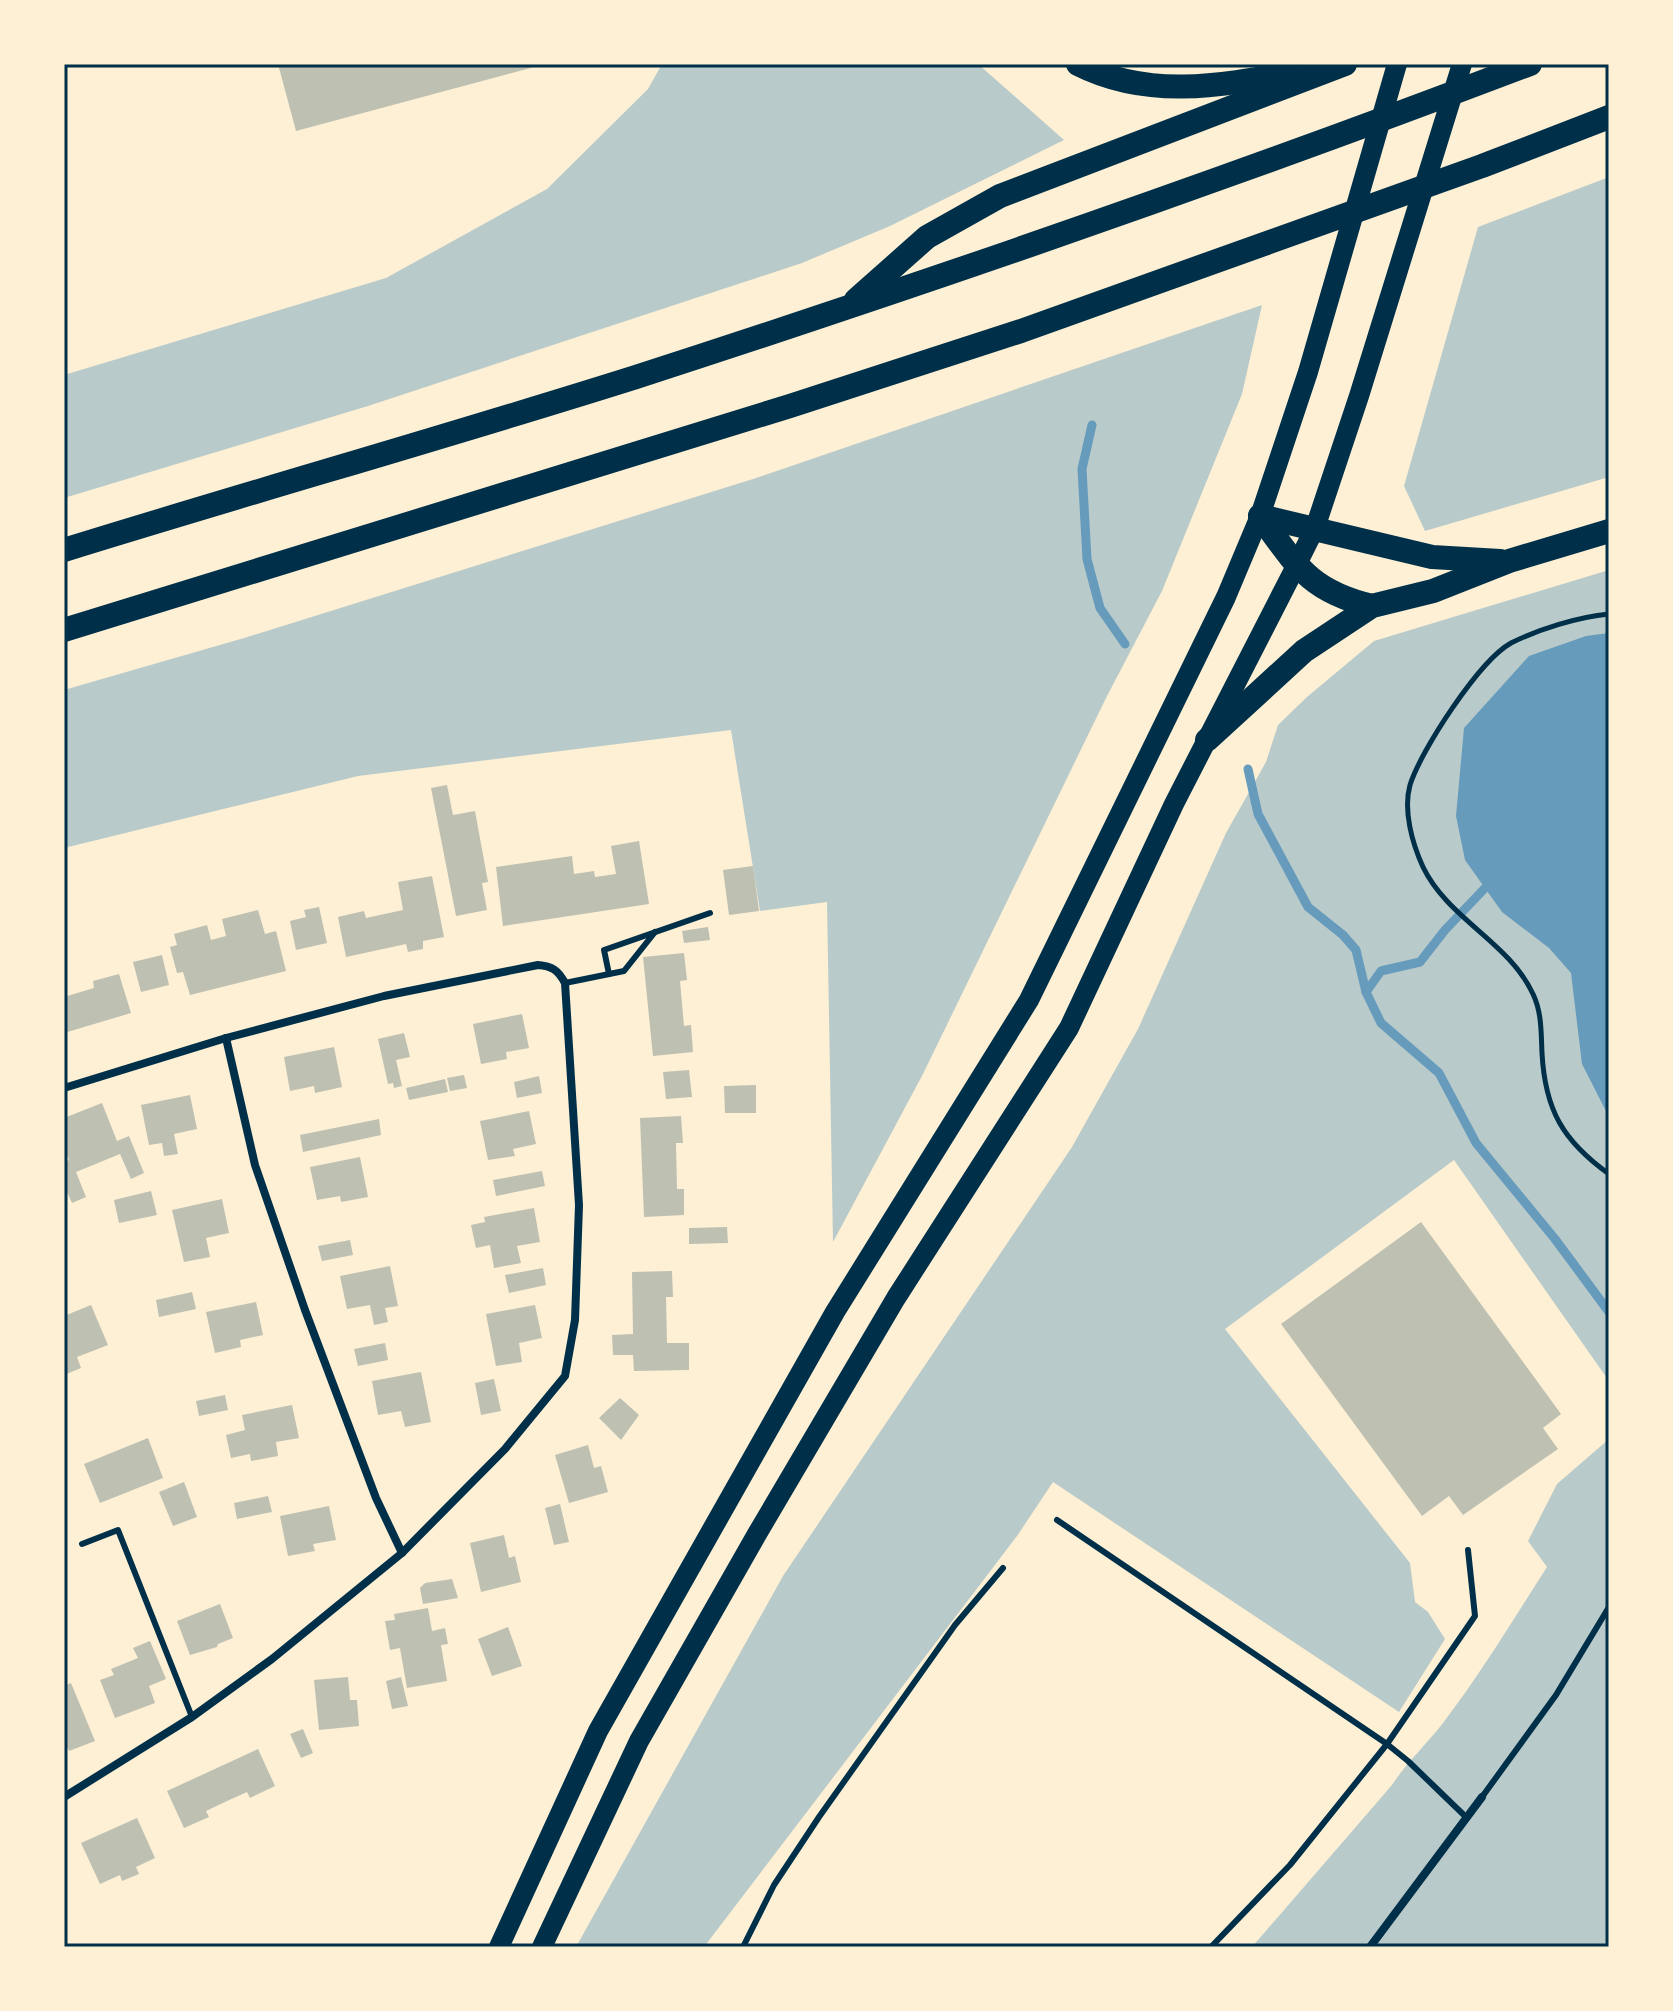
<svg xmlns="http://www.w3.org/2000/svg" width="1673" height="2011" viewBox="0 0 1673 2011" font-family="'Titillium Web',sans-serif">
<rect width="100%" height="100%" fill="#fdf0d5"/>
<g fill="#b9caca">
<polygon points="662,64 978,64 1064,140 890,226 802,263 368,406 64,498 64,375 386,278 547,189 648,89"/>
<polygon points="1609,177 1609,477 1425,531 1404,486 1478,227"/>
<polygon points="1262,305 1242,394 1162,591 1106,698 923,1074 833,1242 827,902 760,911 731,730 358,776 64,848 64,690 244,638 753,479"/>
<polygon points="1609,570 1609,1381 1454,1160 1225,1329 1410,1563 1415,1602 1428,1612 1445,1639 1399,1712 1053,1482 1017,1536 704,1947 576,1947 783,1576 1072,1147 1138,1029 1226,833 1266,762 1278,725 1307,697 1374,641"/>
<path d="M1609 1439V1947H1252L1392 1785C1407 1762 1426 1745 1443 1723 1481 1673 1513 1620 1547 1567L1528 1541 1557 1484Z"/>
</g>
<polygon fill="#669bbc" points="1609,633 1609,1117 1582,1064 1571,973 1549,948 1502,912 1465,860 1456,816 1464,728 1529,656 1586,636"/>
<g fill="none" stroke-linecap="round" stroke-linejoin="round">
<g stroke="#669bbc" stroke-width="9">
<polyline points="1092,425 1082,469 1087,559 1100,608 1125,644"/>
<polyline points="1248,769 1258,814 1308,907 1343,935 1356,950 1366,992"/>
<polyline points="1485,888 1445,930 1420,962 1381,971 1366,992 1381,1023 1439,1073 1476,1143 1555,1239 1609,1312"/>
</g>
</g>
<g fill="#bec0b2">
<polygon points="278,64 542,64 542,65 296,131"/>
<polygon points="447,785 453,815 475,811 488,882 482,883 487,910 456,916 431,788"/>
<polygon points="639,841 649,904 503,926 496,867 572,856 574,874 594,871 595,877 616,874 611,846"/>
<polygon points="753,866 759,911 729,915 723,870"/>
<polygon points="432,876 444,937 423,941 423,949 408,952 406,944 346,957 338,917 364,911 366,918 403,910 398,882"/>
<polygon points="319,907 327,943 296,950 290,921 306,917 304,910"/>
<polygon points="258,910 265,934 276,931 286,971 190,995 183,972 177,973 170,947 177,945 174,934 207,925 211,940 226,936 222,919"/>
<polygon points="708,927 710,940 684,943 682,931"/>
<polygon points="684,953 687,980 680,981 682,1003 684,1026 691,1025 693,1052 653,1056 643,957"/>
<polygon points="162,955 169,985 141,992 133,962"/>
<polygon points="119,974 131,1013 64,1033 64,997 94,988 93,981"/>
<polygon points="522,1014 529,1048 506,1052 507,1059 481,1064 473,1024"/>
<polygon points="404,1033 410,1057 396,1060 402,1086 394,1088 393,1083 388,1084 378,1039"/>
<polygon points="334,1047 342,1087 315,1093 314,1086 290,1091 284,1057"/>
<polygon points="689,1070 692,1097 666,1099 663,1072"/>
<polygon points="464,1075 467,1088 450,1091 447,1078"/>
<polygon points="539,1076 542,1093 517,1098 514,1082"/>
<polygon points="445,1079 448,1092 409,1100 406,1088"/>
<polygon points="756,1085 756,1113 725,1113 724,1086"/>
<polygon points="190,1095 197,1129 174,1134 178,1154 164,1156 162,1143 149,1145 141,1105"/>
<polygon points="102,1103 117,1141 129,1136 144,1173 131,1179 120,1154 76,1172 86,1197 72,1203 64,1185 64,1162 69,1160 64,1148 64,1118"/>
<polygon points="529,1111 536,1144 513,1149 515,1156 488,1160 480,1121"/>
<polygon points="681,1116 683,1143 676,1143 677,1189 684,1189 684,1215 644,1217 640,1118"/>
<polygon points="379,1119 381,1135 303,1152 300,1135"/>
<polygon points="360,1157 368,1197 341,1202 340,1196 317,1200 310,1167"/>
<polygon points="542,1171 545,1186 496,1196 493,1180"/>
<polygon points="151,1191 157,1215 119,1223 114,1200"/>
<polygon points="222,1199 229,1233 206,1238 210,1257 184,1262 172,1210"/>
<polygon points="534,1208 540,1242 517,1246 521,1263 494,1268 490,1245 476,1248 471,1225 485,1222 484,1217"/>
<polygon points="1421,1222 1561,1414 1543,1428 1558,1449 1463,1515 1449,1496 1422,1516 1281,1324"/>
<polygon points="727,1227 728,1243 689,1244 689,1228"/>
<polygon points="350,1240 353,1255 322,1261 318,1246"/>
<polygon points="390,1266 398,1306 385,1308 388,1322 374,1325 370,1305 347,1309 340,1276"/>
<polygon points="543,1268 546,1285 509,1293 505,1275"/>
<polygon points="672,1271 673,1297 666,1297 667,1343 689,1343 689,1370 634,1371 633,1355 613,1355 612,1335 633,1334 632,1272"/>
<polygon points="192,1292 196,1309 159,1317 156,1300"/>
<polygon points="256,1302 263,1335 240,1340 241,1347 215,1353 206,1312"/>
<polygon points="91,1305 108,1345 77,1357 81,1368 64,1375 64,1316"/>
<polygon points="535,1305 542,1338 519,1343 522,1362 496,1366 486,1314"/>
<polygon points="385,1343 388,1360 358,1366 354,1349"/>
<polygon points="421,1372 431,1422 405,1427 401,1411 378,1415 372,1381"/>
<polygon points="494,1379 501,1411 481,1415 475,1383"/>
<polygon points="225,1395 228,1410 199,1416 196,1401"/>
<polygon points="620,1398 639,1415 621,1440 599,1418"/>
<polygon points="292,1405 299,1438 276,1442 278,1456 251,1461 250,1454 231,1458 226,1435 245,1430 242,1415"/>
<polygon points="148,1438 163,1478 100,1503 84,1464"/>
<polygon points="588,1445 594,1468 601,1466 608,1492 569,1503 555,1455"/>
<polygon points="184,1482 197,1517 173,1526 159,1492"/>
<polygon points="268,1496 272,1512 237,1519 234,1503"/>
<polygon points="560,1504 569,1542 554,1545 545,1508"/>
<polygon points="329,1506 336,1540 313,1544 315,1551 288,1556 280,1516"/>
<polygon points="504,1535 509,1558 515,1556 521,1582 481,1592 470,1543"/>
<polygon points="452,1579 458,1598 423,1604 420,1588 425,1583"/>
<polygon points="220,1604 233,1638 218,1644 217,1647 190,1655 177,1621"/>
<polygon points="428,1608 432,1631 445,1628 448,1644 441,1645 447,1681 407,1688 400,1648 390,1650 385,1621 395,1620 394,1614"/>
<polygon points="508,1627 522,1666 492,1676 478,1639"/>
<polygon points="150,1641 166,1679 149,1686 155,1703 115,1718 100,1680 114,1675 111,1669 138,1658 133,1648"/>
<polygon points="348,1677 350,1700 357,1700 359,1726 319,1730 314,1680"/>
<polygon points="401,1677 408,1706 392,1709 386,1681"/>
<polygon points="71,1683 95,1741 69,1751 68,1748 64,1750 64,1686"/>
<polygon points="303,1729 313,1753 301,1758 290,1734"/>
<polygon points="258,1749 275,1786 250,1798 247,1792 227,1801 206,1811 209,1817 184,1828 167,1791"/>
<polygon points="137,1818 155,1858 136,1867 139,1874 122,1881 120,1875 100,1884 81,1843"/>
</g>
<g fill="none" stroke-linecap="round" stroke-linejoin="round">
<path stroke="#003049" stroke-width="5" d="M1609 614C1578 617 1539 629 1511 643 1479 661 1421 750 1410 785 1403 810 1412 843 1423 867 1448 919 1509 942 1533 994 1542 1013 1541 1033 1542 1053 1545 1110 1563 1141 1609 1174"/>
<g stroke="#003049" stroke-width="6">
<polyline points="609,974 604,950 710,913"/>
<polyline points="565,983 624,971 655,932"/>
<polyline points="1057,1520 1387,1744 1408,1761 1467,1818"/>
<polyline points="82,1544 118,1530 192,1717"/>
<polyline points="1482,1797 1556,1695 1609,1607"/>
<polyline points="743,1947 774,1885 819,1817 955,1625 1003,1568"/>
<polyline points="1211,1947 1290,1865 1387,1744 1475,1616 1468,1550"/>
</g>
<g stroke="#003049" stroke-width="8">
<polyline points="226,1038 255,1165 305,1310 376,1498 402,1553"/>
<path d="M64 1088 226 1038 384 996 538 965C552 966 558 970 565 983L579 1205 575 1320 565 1376 505 1449 402 1553 272 1659 192 1717 64 1797"/>
<polyline points="1370,1947 1482,1797"/>
</g>
<g stroke="#003049" stroke-width="20">
<polyline points="499,1947 598,1731 835,1312 1029,1000 1226,597 1260,516 1308,372 1397,64"/>
<polyline points="542,1947 639,1741 757,1534 896,1298 1069,1028 1174,804 1296,566 1315,528 1359,396 1462,64"/>
</g>
<g stroke="#003049" stroke-width="24">
<path d="M1078 64C1147 99 1219 86 1292 73"/>
<polyline points="856,300 927,237 1000,196 1345,64"/>
<polyline points="1260,516 1432,557 1500,561"/>
<path d="M1260 516C1296 565 1309 591 1372 606"/>
<path d="M64 550C254 491 446 437 636 377 936 280 1235 176 1530 64"/>
<polyline points="64,630 790,406 1021,331 1482,166 1609,117"/>
<polyline points="1207,740 1304,651 1372,606 1433,591 1509,561 1609,531"/>
</g>
</g>
<rect width="1673" height="2011" fill="none" stroke="#fdf0d5" stroke-width="132"/>
<rect x="66" y="66" width="1541" height="1879" fill="none" stroke="#003049" stroke-width="3"/>
</svg>
